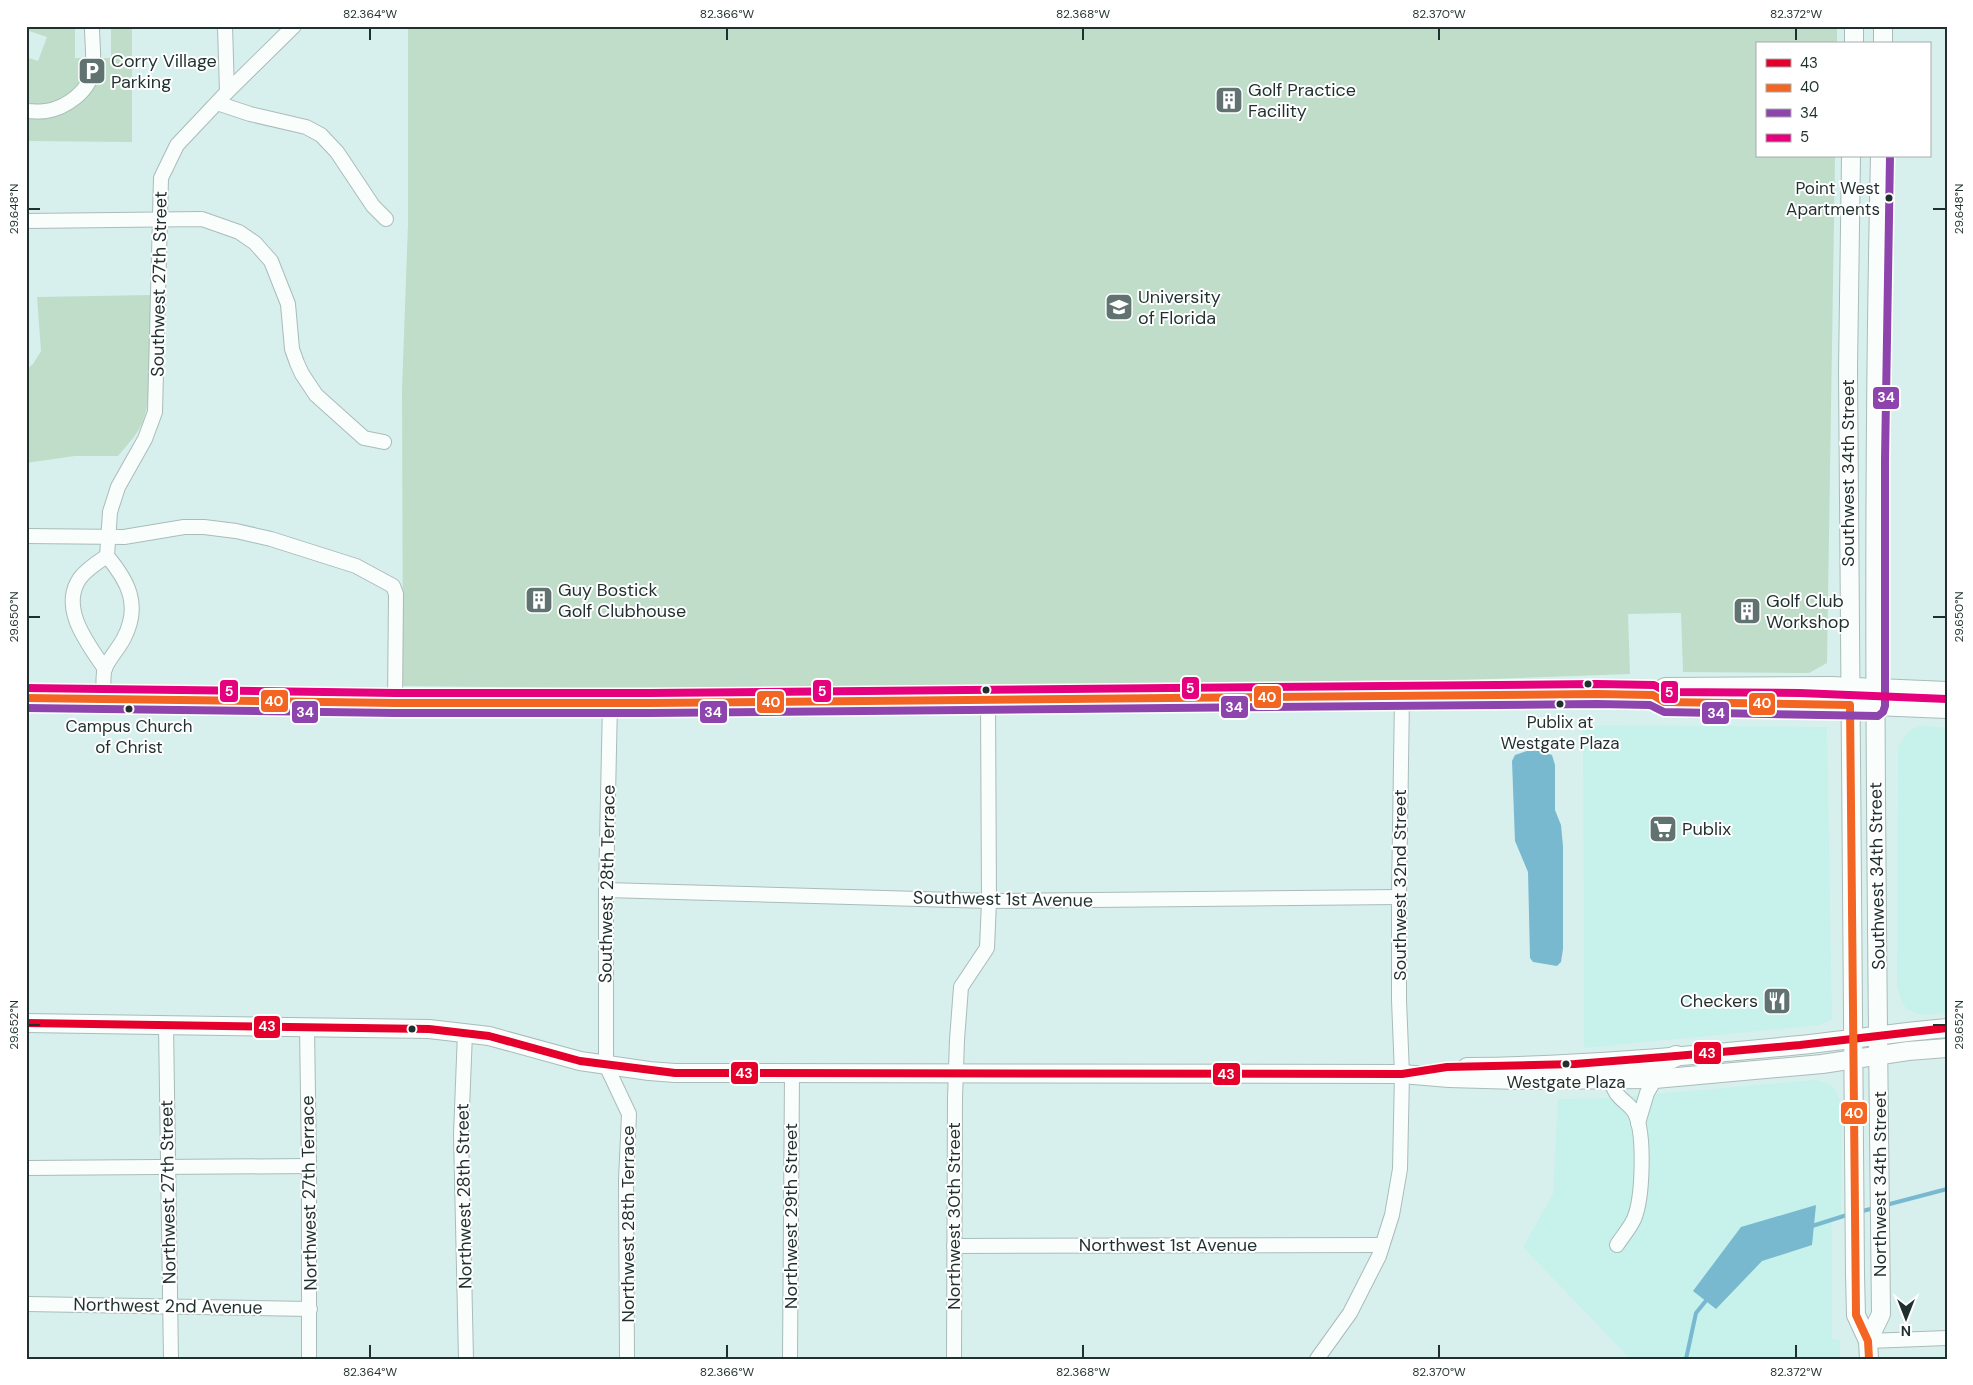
<svg xmlns="http://www.w3.org/2000/svg" width="1973" height="1385" viewBox="0 0 1973 1385" font-family="'DM Sans',sans-serif">
<rect width="100%" height="100%" fill="#d8f0ed"/>
<g fill="#c7f1eb">
<polygon points="1583,725 1827,727 1832,1019 1820,1025 1584,1048"/>
<polygon points="1927,726 1947,728 1947,1013 1926,1015 1917,1014 1907,1009 1901,1001 1897,985 1898,747 1909,731 1919,726"/>
<polygon points="1816,1080 1827,1083 1835,1089 1842,1106 1841,1219 1832,1221 1832,1339 1840,1340 1840,1359 1630,1359 1523,1247 1553,1194 1558,1099 1608,1098"/>
</g>
<g fill="#bfddc9">
<path d="M26 26H75V58H88C84 94 60 106 26 106V57L38 61 47 37 26 30Z"/>
<polygon points="111,26 132,26 132,142 26,141 26,116 60,111 98,58 111,58"/>
<polygon points="408,26 1837,26 1837,44 1757,44 1757,156 1835,156 1827,663 1809,673 1683,672 1681,613 1628,614 1630,674 1408,682 660,689 403,686 402,389 408,224"/>
<path d="M150 295C150 330 155 386 144 418 140 432 127 445 118 456H75L26 463V370L33 364 41 351 37 297Z"/>
</g>
<g fill="#78b9d0">
<polygon points="1527,751 1540,751 1552,755 1555,765 1555,810 1561,825 1563,846 1563,949 1561,962 1557,966 1533,962 1530,958 1528,872 1515,841 1512,761 1515,755"/>
<polygon points="1816,1205 1812,1245 1762,1261 1716,1309 1693,1291 1741,1227"/>
</g>
<g fill="none" stroke-linecap="round" stroke-linejoin="round">
<g stroke="#78b9d0" stroke-width="4">
<polyline points="1886,1205 1947,1189"/>
<polyline points="1859,1212 1874,1208"/>
<polyline points="1809,1227 1850,1214"/>
<polyline points="1686,1359 1696,1313 1709,1297"/>
</g>
<defs>
<g id="minor">
<polyline points="227,92 294,26"/>
<polyline points="217,103 250,114 306,127 321,135 337,152 373,206 386,219"/>
<path d="M26 111C32 111 40 112 46 111 66 108 90 91 93 69 94 55 92 40 92 26"/>
<polyline points="26,221 202,219 239,232 255,243 271,261 288,304 292,349 297,363 302,374 316,395 364,438 384,442"/>
<polyline points="26,536 124,537 184,527 204,527 236,531 271,539 356,566 393,586 396,594 395,703"/>
<path d="M105 669C88 644 59 608 80 578 87 569 98 562 107 556"/>
<path d="M104 699C104 690 102 676 105 668 110 657 119 648 124 638 141 605 128 581 107 556L110 512 118 487 145 439 155 412 161 178 177 145 227 92 225 26"/>
<polyline points="610,703 606,890 606,1065 629,1114 626,1180 627,1359"/>
<polyline points="606,890 989,901 1399,897"/>
<polyline points="166,1025 171,1359"/>
<polyline points="307,1027 309,1166 309,1359"/>
<polyline points="465,1033 461,1134 466,1359"/>
<path d="M1610 1080C1612 1084 1614 1090 1617 1094 1622 1101 1631 1105 1635 1113 1645 1134 1643 1198 1634 1219 1630 1228 1622 1237 1617 1245"/>
<polyline points="1638,1123 1647,1093 1655,1079"/>
<polyline points="26,1168 309,1166"/>
<polyline points="954,1246 1382,1245"/>
<polyline points="26,1304 310,1309"/>
<polyline points="1868,1341 1947,1338"/>
<polyline points="790,1359 792,1074"/>
<polyline points="954,1359 955,1098 957,1040 961,987 987,948 989,901 988,701"/>
<polyline points="1317,1359 1350,1313 1379,1256 1392,1215 1400,1169 1402,1074 1399,1000 1399,897 1402,697"/>
</g>
<g id="major">
<polyline points="1854,44 1854,26"/>
<polyline points="1883,44 1883,26"/>
<polyline points="1851,156 1848,370 1855,1275 1856,1315 1868,1341 1869,1359"/>
<polyline points="1653,695 1665,687 1831,686 1947,691"/>
<polyline points="26,698 395,703 650,703 1597,694 1653,695 1664,702 1800,703 1947,709"/>
<polyline points="26,1023 429,1029 489,1036 580,1061 649,1071 675,1073 1402,1074 1449,1078 1519,1080 1655,1079 1822,1064 1908,1051 1947,1048"/>
<path d="M1467 1067C1579 1066 1689 1056 1800 1045 1849 1040 1898 1032 1947 1028"/>
<path d="M1868 1341 1881 1314C1877 928 1871 542 1880 156"/>
</g>
<polyline id="highway" points="1610,1080 1625,1067 1656,1066 1676,1056"/>
</defs>
<use href="#minor" stroke="#a9bcb9" stroke-width="16"/>
<use href="#major" stroke="#a9bcb9" stroke-width="20"/>
<use href="#highway" stroke="#a9bcb9" stroke-width="22"/>
<use href="#minor" stroke="#f9fdfc" stroke-width="14"/>
<use href="#major" stroke="#f9fdfc" stroke-width="18"/>
<use href="#highway" stroke="#f9fdfc" stroke-width="20"/>
<defs>
<polyline id="bus-1" points="26,1023 429,1029 489,1036 580,1061 675,1073 1402,1074 1447,1067 1575,1064 1676,1056 1800,1045 1947,1028"/>
<polyline id="bus-2" points="26,698 395,703 650,703 1597,694 1653,695 1664,702 1850,705 1856,1315 1868,1341 1869,1359"/>
<polyline id="bus-3" points="26,708 395,713 650,713 1597,704 1650,705 1664,712 1878,716 1883,712 1885,706 1885,460 1890,156"/>
<polyline id="bus-4" points="26,688 395,693 650,693 1597,684 1654,685 1667,692 1800,693 1947,699"/>
</defs>
<use href="#bus-1" stroke="#fff" stroke-width="11"/>
<use href="#bus-2" stroke="#fff" stroke-width="11"/>
<use href="#bus-3" stroke="#fff" stroke-width="11"/>
<use href="#bus-4" stroke="#fff" stroke-width="11"/>
<use href="#bus-1" stroke="#e4002b" stroke-width="8"/>
<use href="#bus-2" stroke="#f26522" stroke-width="8"/>
<use href="#bus-3" stroke="#8e44ad" stroke-width="8"/>
<use href="#bus-4" stroke="#e5007d" stroke-width="8"/>
</g>
<path fill="none" stroke="#1f302e" stroke-width="2" d="M370 28V40M727 28V40M1083 28V40M1439 28V40M1796 28V40M28 209H40M1933 209H1946M28 617H40M1933 617H1946M28 1025H40M1933 1025H1946M370 1345V1358M727 1345V1358M1083 1345V1358M1439 1345V1358M1796 1345V1358"/>
<defs>
<symbol id="parking-square" viewBox="-11 -11 22 22"><rect x="-9" y="-9" width="18" height="18" rx="4" fill="#607371" stroke="#fff"/><path d="M-3.5-5.5H1a3.5 3.5 0 0 1 0 7H-1V5.5H-3.5ZM-1-3.4V-.6H.8a1.4 1.4 0 0 0 0-2.8Z" fill="#fff"/></symbol>
<symbol id="building-square" viewBox="-11 -11 22 22"><rect x="-9" y="-9" width="18" height="18" rx="4" fill="#607371" stroke="#fff"/><path d="M-4-6H4V6H1V3H-1V6H-4ZM-2.5-4.3h1.7v1.8h-1.7ZM.8-4.3h1.7v1.8H.8ZM-2.5-1h1.7V.8h-1.7ZM.8-1h1.7V.8H.8Z" fill="#fff"/></symbol>
<symbol id="university-square" viewBox="-11 -11 22 22"><rect x="-9" y="-9" width="18" height="18" rx="4" fill="#607371" stroke="#fff"/><path d="M0-5L7-2L0 1L-7-2ZM-4 1L0 2.5L4 1V4Q0 6-4 4Z" fill="#fff"/></symbol>
<symbol id="supermarket-square" viewBox="-11 -11 22 22"><rect x="-9" y="-9" width="18" height="18" rx="4" fill="#607371" stroke="#fff"/><path d="M-6-5.5h2.5l.6 2H6L4.5 2H-2.5L-4.4-4H-6ZM-1.5 3.2a1.3 1.3 0 1 0 .1 0ZM3 3.2a1.3 1.3 0 1 0 .1 0Z" fill="#fff"/></symbol>
<symbol id="restaurant-square" viewBox="-11 -11 22 22"><rect x="-9" y="-9" width="18" height="18" rx="4" fill="#607371" stroke="#fff"/><path d="M-5-6h1v4h1v-4h1v4h1v-4h1v5L-1.5 .5V6h-2V.5L-5-1ZM5-6V6H3V1.5H1.5Q1.5-4 5-6Z" fill="#fff"/></symbol>
</defs>
<g fill-rule="evenodd">
<use href="#parking-square" x="76" y="55" width="32" height="32"/>
<use href="#building-square" x="1213" y="84" width="32" height="32"/>
<use href="#university-square" x="1103" y="291" width="32" height="32"/>
<use href="#building-square" x="523" y="584" width="32" height="32"/>
<use href="#building-square" x="1731" y="595" width="32" height="32"/>
<use href="#supermarket-square" x="1647" y="813" width="32" height="32"/>
<use href="#restaurant-square" x="1761" y="985" width="32" height="32"/>
</g>
<g fill="#1f302e" stroke="#fff" stroke-width="2">
<circle cx="1889" cy="198" r="4.5"/>
<circle cx="1588" cy="684" r="4.5"/>
<circle cx="986" cy="690" r="4.5"/>
<circle cx="1560" cy="704" r="4.5"/>
<circle cx="129" cy="709" r="4.5"/>
<circle cx="412" cy="1029" r="4.5"/>
<circle cx="1566" cy="1064" r="4.5"/>
</g>
<g text-anchor="middle" stroke-width="4" stroke-linejoin="round" paint-order="stroke">
<g font-size="17" fill="#1f302e" stroke="#fff">
<text x="1880" y="194" text-anchor="end">Point West<tspan x="1880" dy="21">Apartments</tspan></text>
<text x="1560" y="728">Publix at<tspan x="1560" dy="21">Westgate Plaza</tspan></text>
<text x="129" y="732">Campus Church<tspan x="129" dy="21">of Christ</tspan></text>
<text x="1566" y="1088">Westgate Plaza</text>
</g>
<g font-size="18" fill="#1f302e" stroke="#fff" text-anchor="start">
<text x="111" y="67">Corry Village<tspan x="111" dy="21">Parking</tspan></text>
<text x="1248" y="96">Golf Practice<tspan x="1248" dy="21">Facility</tspan></text>
<text x="1138" y="303">University<tspan x="1138" dy="21">of Florida</tspan></text>
<text x="558" y="596">Guy Bostick<tspan x="558" dy="21">Golf Clubhouse</tspan></text>
<text x="1766" y="607">Golf Club<tspan x="1766" dy="21">Workshop</tspan></text>
<text x="1682" y="835">Publix</text>
<text x="1758" y="1007" text-anchor="end">Checkers</text>
</g>
<g font-size="18" fill="#1f302e" stroke="#fff">
<text transform="translate(159 284) rotate(-89)" y="6">Southwest 27th Street</text>
<text transform="translate(1848 473) rotate(-90)" y="6">Southwest 34th Street</text>
<text transform="translate(1877 876) rotate(-91)" y="6">Southwest 34th Street</text>
<text transform="translate(607 884) rotate(-89)" y="6">Southwest 28th Terrace</text>
<text transform="translate(1400 885) rotate(-90)" y="6">Southwest 32nd Street</text>
<text transform="translate(1003 899) rotate(1)" y="6">Southwest 1st Avenue</text>
<text transform="translate(1880 1184) rotate(-90)" y="6">Northwest 34th Street</text>
<text transform="translate(168 1192) rotate(-91)" y="6">Northwest 27th Street</text>
<text transform="translate(309 1193) rotate(-91)" y="6">Northwest 27th Terrace</text>
<text transform="translate(464 1196) rotate(-91)" y="6">Northwest 28th Street</text>
<text transform="translate(791 1216) rotate(-90)" y="6">Northwest 29th Street</text>
<text transform="translate(954 1216) rotate(-90)" y="6">Northwest 30th Street</text>
<text transform="translate(628 1224) rotate(-90)" y="6">Northwest 28th Terrace</text>
<text x="1168" y="1251">Northwest 1st Avenue</text>
<text transform="translate(168 1306) rotate(1)" y="6">Northwest 2nd Avenue</text>
</g>
</g>
<g stroke="#fff" stroke-width="2">
<rect x="1872" y="386" width="28" height="24" rx="5" fill="#8e44ad"/>
<rect x="1181" y="676" width="19" height="24" rx="5" fill="#e5007d"/>
<rect x="219" y="679" width="20" height="24" rx="5" fill="#e5007d"/>
<rect x="812" y="679" width="20" height="24" rx="5" fill="#e5007d"/>
<rect x="1660" y="680" width="19" height="24" rx="5" fill="#e5007d"/>
<rect x="1253" y="685" width="29" height="24" rx="5" fill="#f26522"/>
<rect x="260" y="689" width="29" height="24" rx="5" fill="#f26522"/>
<rect x="756" y="690" width="29" height="24" rx="5" fill="#f26522"/>
<rect x="1748" y="692" width="28" height="24" rx="5" fill="#f26522"/>
<rect x="1220" y="695" width="29" height="24" rx="5" fill="#8e44ad"/>
<rect x="291" y="700" width="28" height="24" rx="5" fill="#8e44ad"/>
<rect x="699" y="700" width="29" height="24" rx="5" fill="#8e44ad"/>
<rect x="1701" y="701" width="29" height="24" rx="5" fill="#8e44ad"/>
<rect x="253" y="1015" width="28" height="24" rx="5" fill="#e4002b"/>
<rect x="1693" y="1041" width="29" height="24" rx="5" fill="#e4002b"/>
<rect x="730" y="1061" width="29" height="24" rx="5" fill="#e4002b"/>
<rect x="1212" y="1062" width="29" height="24" rx="5" fill="#e4002b"/>
<rect x="1840" y="1101" width="28" height="24" rx="5" fill="#f26522"/>
</g>
<g font-size="14" text-anchor="middle" font-weight="bold" fill="#fff">
<text x="1886" y="402">34</text>
<text x="1190" y="693">5</text>
<text x="229" y="696">5</text>
<text x="822" y="696">5</text>
<text x="1669" y="697">5</text>
<text x="1267" y="702">40</text>
<text x="274" y="706">40</text>
<text x="771" y="707">40</text>
<text x="1762" y="708">40</text>
<text x="1234" y="712">34</text>
<text x="305" y="717">34</text>
<text x="713" y="717">34</text>
<text x="1716" y="718">34</text>
<text x="267" y="1031">43</text>
<text x="1707" y="1058">43</text>
<text x="744" y="1078">43</text>
<text x="1226" y="1079">43</text>
<text x="1854" y="1118">40</text>
</g>
<rect width="1973" height="1385" fill="none" stroke="#ffffff" stroke-width="55"/>
<rect x="1756" y="42" width="175" height="115" fill="#ffffff" stroke="#a5acab"/>
<rect x="1766" y="59" width="25" height="8" fill="#e4002b" stroke="#a5acab"/>
<text x="1800" y="68" font-size="15" fill="#1f302e">43</text>
<rect x="1766" y="84" width="25" height="8" fill="#f26522" stroke="#a5acab"/>
<text x="1800" y="92" font-size="15" fill="#1f302e">40</text>
<rect x="1766" y="109" width="25" height="8" fill="#8e44ad" stroke="#a5acab"/>
<text x="1800" y="118" font-size="15" fill="#1f302e">34</text>
<rect x="1766" y="134" width="25" height="8" fill="#e5007d" stroke="#a5acab"/>
<text x="1800" y="142" font-size="15" fill="#1f302e">5</text>
<g transform="translate(1906 1318) rotate(180)" stroke="#ffffff" stroke-width="4" paint-order="stroke">
<path d="M0-4L9 19L0 12L-9 19Z" fill="#1f302e"/>
<text y="-8" font-size="14" font-weight="bold" text-anchor="middle" fill="#1f302e">N</text>
</g>
<rect x="28" y="28" width="1918" height="1330" fill="none" stroke="#1f302e" stroke-width="2"/>
<g font-size="12" text-anchor="middle" fill="#1f302e">
<text x="370" y="18">82.364°W</text>
<text x="727" y="18">82.366°W</text>
<text x="1083" y="18">82.368°W</text>
<text x="1439" y="18">82.370°W</text>
<text x="1796" y="18">82.372°W</text>
<text transform="translate(1959 209) rotate(-90)" y="4">29.648°N</text>
<text transform="translate(14 209) rotate(-90)" y="4">29.648°N</text>
<text transform="translate(1959 617) rotate(-90)" y="4">29.650°N</text>
<text transform="translate(14 617) rotate(-90)" y="4">29.650°N</text>
<text transform="translate(1959 1025) rotate(-90)" y="4">29.652°N</text>
<text transform="translate(14 1025) rotate(-90)" y="4">29.652°N</text>
<text x="370" y="1376">82.364°W</text>
<text x="727" y="1376">82.366°W</text>
<text x="1083" y="1376">82.368°W</text>
<text x="1439" y="1376">82.370°W</text>
<text x="1796" y="1376">82.372°W</text>
</g>
</svg>
